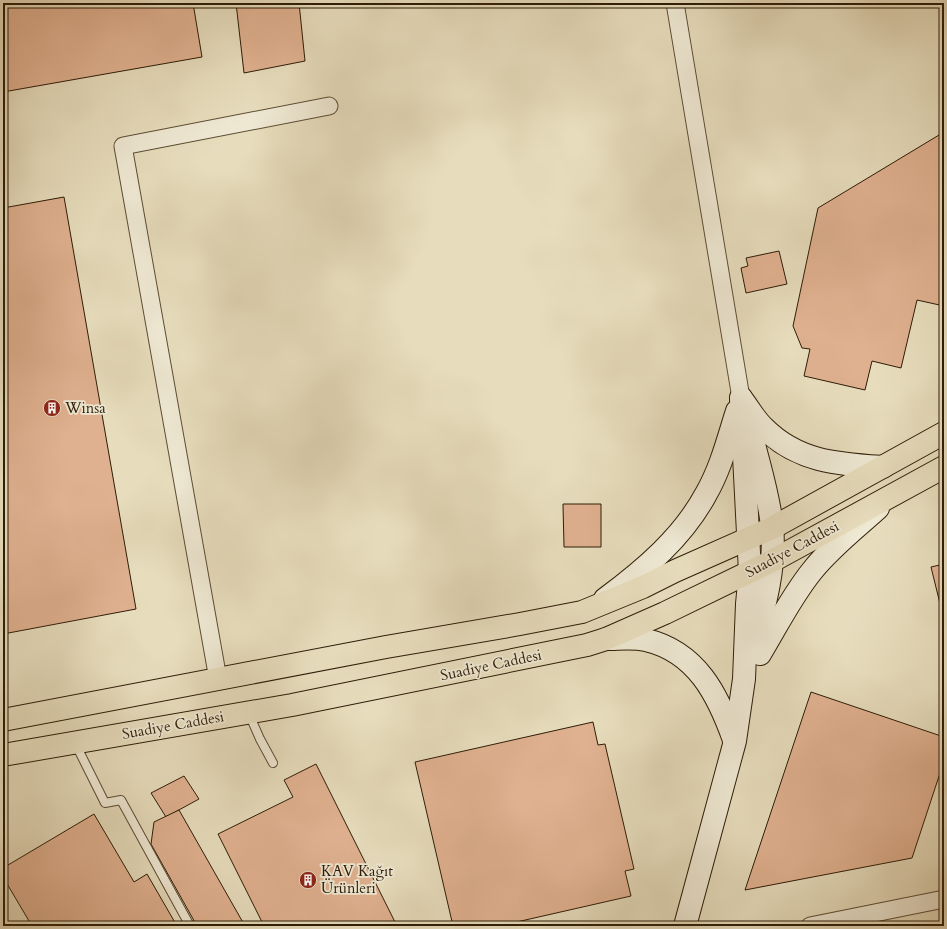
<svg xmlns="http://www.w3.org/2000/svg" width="947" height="929" viewBox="0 0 947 929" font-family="Cardo,serif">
<rect width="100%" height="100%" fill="#e7ddbd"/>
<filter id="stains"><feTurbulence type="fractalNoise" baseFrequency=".005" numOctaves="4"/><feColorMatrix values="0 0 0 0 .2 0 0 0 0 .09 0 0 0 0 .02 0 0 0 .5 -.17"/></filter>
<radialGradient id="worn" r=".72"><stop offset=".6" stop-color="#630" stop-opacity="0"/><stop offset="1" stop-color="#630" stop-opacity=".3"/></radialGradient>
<g fill="#e0b190" stroke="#2d1c07">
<polygon points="3,3 193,3 202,57 3,92"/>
<polygon points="236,3 299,3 305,61 244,73"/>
<polygon points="944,132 944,306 917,300 901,368 872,361 865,390 804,376 810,349 802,348 793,326 818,208"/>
<polygon points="64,197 136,609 3,634 3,208"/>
<polygon points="779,251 787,284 746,293 741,268 748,266 746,258"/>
<polygon points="563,504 601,504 601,547 564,547"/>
<polygon points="944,564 944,620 931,567"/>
<polygon points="811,692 944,737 944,761 912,858 745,890"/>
<polygon points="593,722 598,745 605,744 634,869 625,871 631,896 499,926 453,926 415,762"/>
<polygon points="316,764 397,926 264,926 218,834 293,797 284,780"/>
<polygon points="184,776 199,799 166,817 151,793"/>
<polygon points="179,810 245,926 197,926 151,844 154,822"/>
<polygon points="94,814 134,882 147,874 177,926 32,926 3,877 3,868"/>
</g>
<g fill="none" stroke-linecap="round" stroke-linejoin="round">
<defs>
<g id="service">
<polyline points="249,714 260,739 273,763"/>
<polyline points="75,743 105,803 121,800 190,926"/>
</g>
<g id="minor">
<polyline points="675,3 741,398"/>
<polyline points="218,679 123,146 329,106"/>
<polyline points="810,926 944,899"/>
</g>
<g id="secondary">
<path d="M741 398C749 408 755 420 764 428 798 462 838 464 883 467"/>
<path d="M753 440C760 469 769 497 772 526 776 565 765 606 754 644"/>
<path d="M605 599C644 570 683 537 706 494 721 468 728 439 737 411"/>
<path d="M606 639C619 639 633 637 646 640 697 652 718 695 734 740"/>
<path d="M760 654C777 626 791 597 812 571 830 548 856 528 878 508"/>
<polyline points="685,926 735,741 744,679 747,604 750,572 741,398"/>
</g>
<g id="primary">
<polyline points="3,720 386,647 520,624 582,612 643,587 675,571 772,528 944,433"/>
<polyline points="3,755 292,705 587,645 606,639 665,613 772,561 944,467"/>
</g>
</defs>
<use href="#service" stroke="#5c4c34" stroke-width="10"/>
<use href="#minor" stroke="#5c4c34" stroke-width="19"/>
<use href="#secondary" stroke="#2d1c07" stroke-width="24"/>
<use href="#primary" stroke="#2d1c07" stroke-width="24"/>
<use href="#service" stroke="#efe9d4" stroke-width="8"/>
<use href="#minor" stroke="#efe9d4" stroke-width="17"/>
<use href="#secondary" stroke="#efe9d4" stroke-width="22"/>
<use href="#primary" stroke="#e7ddbd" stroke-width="22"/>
</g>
<defs>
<symbol id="building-disc" viewBox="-11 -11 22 22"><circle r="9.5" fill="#8f2418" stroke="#efe9d4"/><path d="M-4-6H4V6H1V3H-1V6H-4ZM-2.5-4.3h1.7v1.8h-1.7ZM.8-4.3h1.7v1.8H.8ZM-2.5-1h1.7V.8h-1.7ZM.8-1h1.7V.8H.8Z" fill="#fff"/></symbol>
</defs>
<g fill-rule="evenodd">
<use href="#building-disc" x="42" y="398" width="20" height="20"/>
<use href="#building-disc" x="298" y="870" width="20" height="20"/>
</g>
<g text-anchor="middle" stroke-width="3.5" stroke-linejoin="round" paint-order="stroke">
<g font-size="15" fill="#2d1c07" stroke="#efe9d4" text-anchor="start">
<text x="65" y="413">Winsa</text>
<text x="321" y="876">KAV Kağıt<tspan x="321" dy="17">Ürünleri</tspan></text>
</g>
<g font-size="15" fill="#2d1c07" stroke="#efe9d4">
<text transform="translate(792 549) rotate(-28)" y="5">Suadiye Caddesi</text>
<text transform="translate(491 665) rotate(-12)" y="5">Suadiye Caddesi</text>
<text transform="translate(173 725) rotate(-10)" y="5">Suadiye Caddesi</text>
</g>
</g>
<rect width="947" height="929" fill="none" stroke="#e7ddbd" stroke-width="16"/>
<rect x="4" y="4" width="939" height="921" fill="none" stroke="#2d1c07" stroke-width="2"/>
<rect x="8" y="8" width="931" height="913" fill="none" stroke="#2d1c07"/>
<rect width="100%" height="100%" filter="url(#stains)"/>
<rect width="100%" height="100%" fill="url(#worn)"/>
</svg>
